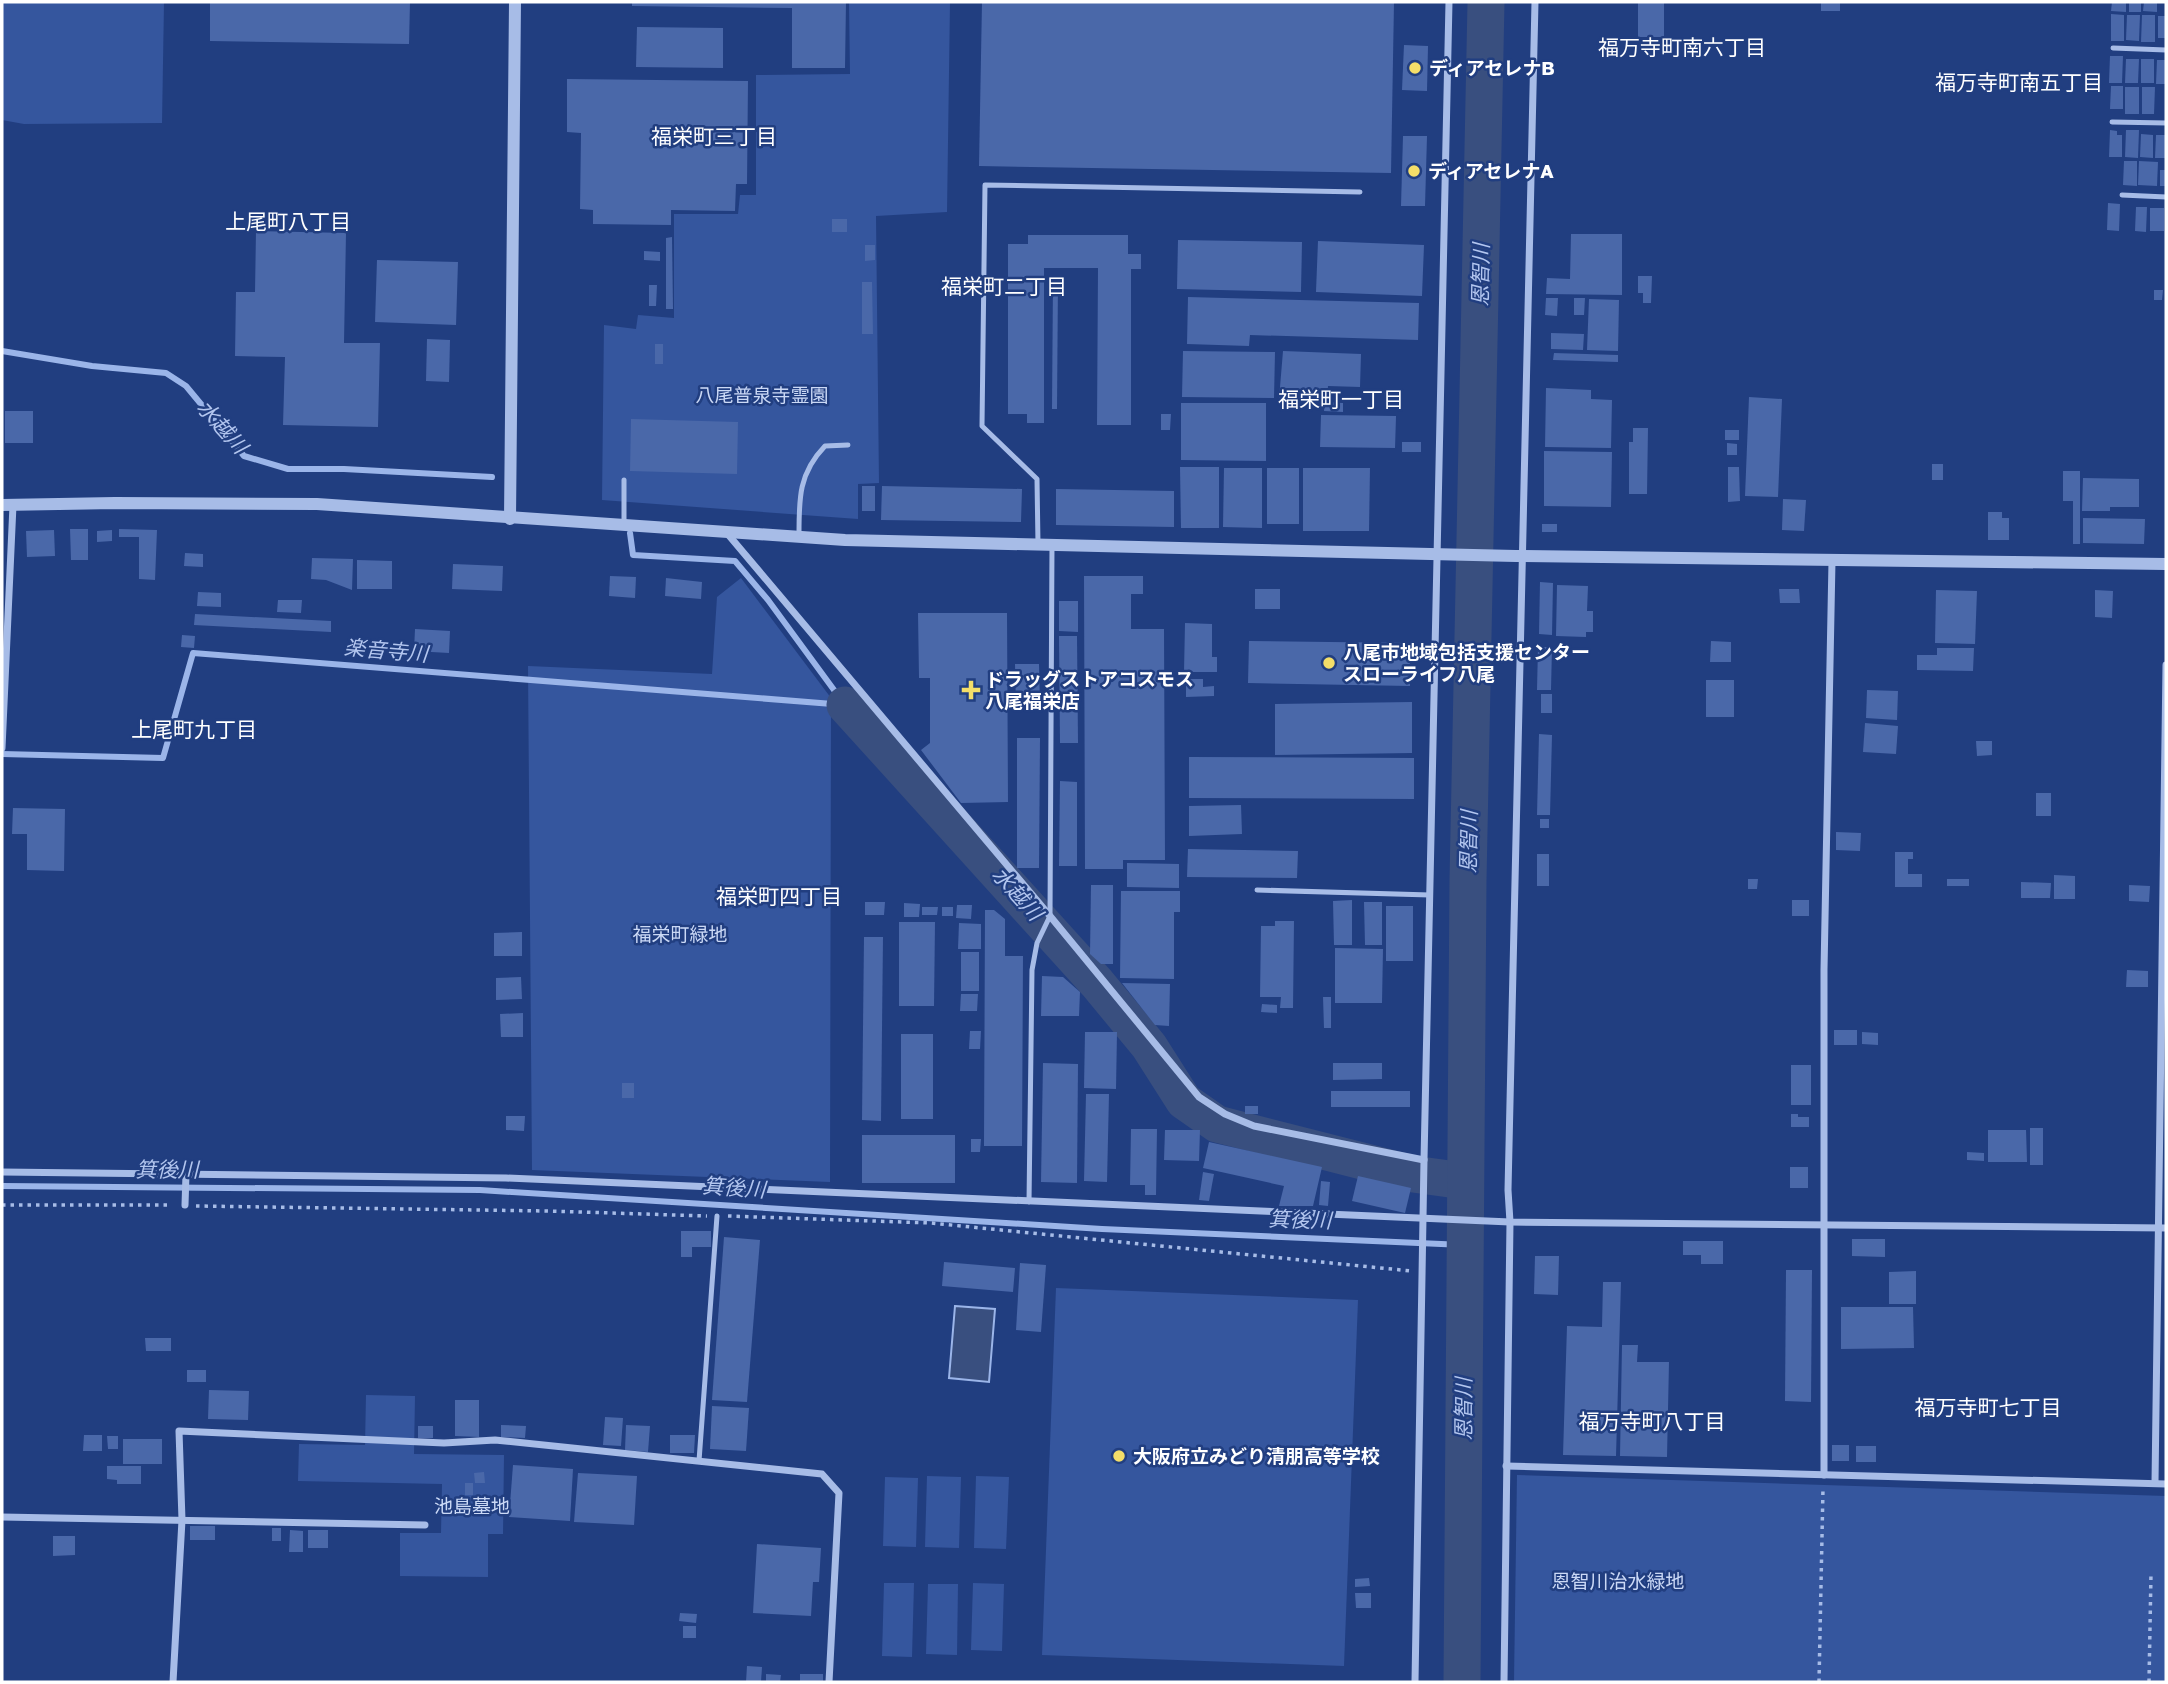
<svg xmlns="http://www.w3.org/2000/svg" width="2168" height="1684" viewBox="0 0 2168 1684" font-family="'Golos Text','Noto Sans JP',sans-serif">
<rect width="100%" height="100%" fill="#213e80"/>
<g fill="#35569e">
<polygon points="2,2 164,2 162,123 24,124 2,120"/>
<polygon points="849,2 950,2 947,212 876,216 879,483 858,484 858,519 602,500 604,325 636,329 638,315 674,318 674,214 738,214 740,195 756,195 756,75 850,74"/>
<polygon points="741,578 831,698 830,1182 532,1170 528,666 712,674 717,597"/>
<polygon points="1056,1288 1358,1300 1344,1666 1042,1655"/>
<polygon points="366,1395 415,1396 414,1454 504,1455 503,1534 488,1534 488,1577 400,1576 400,1533 441,1533 442,1484 298,1481 299,1444 365,1445"/>
<polygon points="1517,1475 2166,1496 2166,1682 1514,1682"/>
<polygon points="927,1476 961,1477 959,1548 925,1547"/>
<polygon points="976,1476 1009,1477 1006,1549 974,1548"/>
<polygon points="885,1477 918,1478 916,1547 883,1546"/>
<polygon points="884,1583 914,1583 912,1657 882,1656"/>
<polygon points="973,1583 1004,1584 1002,1651 971,1650"/>
<polygon points="928,1584 958,1584 957,1655 926,1654"/>
</g>
<polygon fill="#394f7f" stroke="#9bb5e9" stroke-width="2" points="955,1306 995,1309 989,1382 949,1378"/>
<g fill="none" stroke-linecap="round" stroke-linejoin="round">
<g stroke="#9bb5e9" stroke-width="6">
<polyline points="2,351 92,366 166,373 186,386 244,456 288,469 344,469 492,477"/>
<polyline points="630,533 633,555 735,561 768,600 845,705"/>
<polyline points="2,754 163,758 193,653 845,705"/>
<polyline points="2,1186 480,1190 1102,1229 1464,1245"/>
</g>
<g stroke="#394f7f" stroke-width="37">
<polyline points="845,705 1097,983 1149,1046 1184,1101 1217,1124 1413,1174 1464,1181"/>
<polyline points="1462,1682 1468,880 1486,2"/>
</g>
</g>
<g fill="#4a68a9">
<polygon points="210,2 410,2 409,44 210,41"/>
<polygon points="632,2 846,2 845,68 792,68 792,8 632,6"/>
<polygon points="982,2 1394,2 1391,173 979,166"/>
<rect x="1638" y="2" width="26" height="35"/>
<rect x="1821" y="2" width="19" height="9"/>
<polygon points="2112,2 2126,2 2126,12 2111,11"/>
<rect x="2129" y="2" width="12" height="10"/>
<polygon points="2144,2 2157,2 2157,12 2143,11"/>
<polygon points="2111,14 2124,15 2124,41 2111,41"/>
<polygon points="2127,15 2140,15 2139,41 2126,40"/>
<polygon points="2142,15 2155,15 2155,42 2141,42"/>
<rect x="2158" y="16" width="8" height="22"/>
<polygon points="637,27 723,28 723,68 636,67"/>
<polygon points="1404,45 1428,46 1427,91 1402,90"/>
<polygon points="2110,56 2123,56 2122,83 2109,83"/>
<polygon points="2126,59 2139,59 2138,83 2125,83"/>
<rect x="2141" y="59" width="13" height="24"/>
<polygon points="2157,60 2166,60 2166,84 2156,84"/>
<polygon points="567,79 748,81 747,184 736,184 735,211 671,210 671,225 593,224 593,210 580,209 581,133 567,132"/>
<polygon points="2111,86 2123,86 2123,109 2110,109"/>
<rect x="2125" y="87" width="14" height="27"/>
<polygon points="2142,87 2155,87 2154,114 2142,114"/>
<polygon points="2110,130 2117,131 2117,135 2122,135 2122,157 2109,157"/>
<polygon points="2126,130 2139,130 2138,158 2125,157"/>
<polygon points="2141,134 2153,135 2153,158 2140,157"/>
<polygon points="2156,135 2166,135 2166,158 2155,158"/>
<polygon points="1403,136 1427,136 1425,206 1401,206"/>
<polygon points="2124,161 2137,161 2137,186 2123,185"/>
<polygon points="2139,161 2158,162 2157,186 2138,185"/>
<rect x="2160" y="170" width="6" height="16"/>
<polygon points="2108,203 2120,204 2119,231 2107,230"/>
<polygon points="2136,207 2147,207 2146,232 2135,231"/>
<rect x="2150" y="208" width="14" height="23"/>
<rect x="832" y="219" width="15" height="13"/>
<polygon points="256,231 346,233 344,343 380,343 378,427 283,425 285,357 235,356 236,292 255,292"/>
<polygon points="1571,234 1622,234 1622,295 1546,294 1547,278 1570,279"/>
<polygon points="1028,235 1128,235 1128,254 1141,254 1141,269 1131,269 1131,425 1097,425 1098,268 1044,268 1044,423 1027,423 1027,414 1008,414 1008,244 1028,244"/>
<polygon points="672,237 673,309 666,309 666,238"/>
<polygon points="1178,240 1302,242 1301,292 1177,289"/>
<polygon points="1318,241 1424,245 1422,296 1316,292"/>
<polygon points="865,245 875,245 875,260 865,261"/>
<polygon points="644,251 660,252 660,261 644,260"/>
<polygon points="377,260 458,262 456,325 375,322"/>
<polygon points="1638,276 1652,276 1651,303 1643,303 1643,293 1638,293"/>
<polygon points="1053,278 1058,278 1057,409 1052,409"/>
<polygon points="862,282 872,282 873,334 862,334"/>
<polygon points="649,285 657,285 656,306 649,306"/>
<polygon points="2154,290 2163,290 2162,300 2154,300"/>
<polygon points="1188,297 1419,303 1418,340 1250,335 1249,346 1187,344"/>
<polygon points="1546,298 1558,298 1557,316 1545,315"/>
<polygon points="1574,298 1585,298 1584,315 1574,315"/>
<polygon points="1589,299 1619,300 1618,351 1587,350"/>
<polygon points="1551,333 1584,334 1583,350 1551,349"/>
<polygon points="427,339 450,340 449,382 426,381"/>
<rect x="655" y="344" width="8" height="20"/>
<polygon points="1183,351 1275,352 1274,398 1182,397"/>
<polygon points="1283,351 1361,354 1360,387 1328,386 1327,401 1279,399"/>
<polygon points="1554,353 1618,355 1618,362 1553,360"/>
<polygon points="1546,388 1591,390 1591,399 1612,400 1611,448 1545,447"/>
<polygon points="1749,397 1782,399 1778,497 1745,496"/>
<polygon points="1325,402 1343,403 1343,412 1324,411"/>
<polygon points="1181,403 1266,403 1266,461 1181,460"/>
<rect x="5" y="411" width="28" height="32"/>
<polygon points="1161,414 1171,414 1170,430 1161,430"/>
<polygon points="1321,415 1396,416 1395,448 1320,447"/>
<polygon points="631,419 738,422 737,474 630,471"/>
<polygon points="1633,428 1648,428 1647,494 1629,494 1629,442 1633,442"/>
<rect x="1725" y="430" width="14" height="10"/>
<rect x="1402" y="442" width="19" height="10"/>
<polygon points="1727,443 1737,444 1737,455 1727,455"/>
<polygon points="1544,451 1612,452 1611,507 1544,506"/>
<rect x="1932" y="464" width="11" height="16"/>
<polygon points="1180,467 1219,467 1219,528 1181,528"/>
<polygon points="1728,467 1739,467 1740,501 1728,502"/>
<polygon points="1224,468 1262,468 1262,528 1223,527"/>
<rect x="1267" y="468" width="32" height="56"/>
<polygon points="1303,468 1370,468 1369,531 1303,531"/>
<polygon points="2063,471 2080,471 2080,544 2073,544 2073,501 2063,501"/>
<polygon points="2083,478 2139,479 2139,507 2110,507 2110,511 2082,511"/>
<rect x="862" y="486" width="13" height="25"/>
<polygon points="882,486 1022,489 1021,522 881,520"/>
<polygon points="1056,489 1174,491 1174,527 1056,525"/>
<polygon points="1783,499 1806,500 1804,531 1782,530"/>
<polygon points="1988,512 2002,512 2002,518 2009,518 2009,540 1988,540"/>
<polygon points="2083,518 2145,519 2144,544 2083,543"/>
<rect x="1542" y="524" width="15" height="8"/>
<polygon points="70,529 88,529 88,560 71,560"/>
<polygon points="119,529 157,530 155,580 139,579 139,537 119,537"/>
<polygon points="54,530 55,556 27,557 26,531"/>
<polygon points="112,530 112,541 97,542 97,531"/>
<polygon points="185,553 203,554 203,567 184,566"/>
<polygon points="312,558 353,559 352,590 326,580 311,579"/>
<polygon points="357,560 392,561 392,589 357,589"/>
<polygon points="453,564 503,566 502,591 452,589"/>
<polygon points="610,576 636,577 635,598 609,596"/>
<polygon points="1084,576 1143,576 1143,594 1131,594 1131,629 1164,629 1165,860 1123,860 1123,869 1085,869"/>
<polygon points="666,578 702,582 701,599 665,596"/>
<polygon points="1540,582 1553,583 1552,635 1539,634"/>
<polygon points="1557,585 1588,586 1587,611 1593,611 1593,632 1586,632 1586,637 1556,636"/>
<rect x="1255" y="589" width="25" height="20"/>
<polygon points="1779,589 1799,589 1800,603 1780,603"/>
<polygon points="1936,590 1977,591 1975,644 1935,643"/>
<polygon points="2095,590 2113,591 2112,618 2095,617"/>
<polygon points="198,592 221,593 221,607 197,606"/>
<polygon points="278,600 302,600 301,613 277,612"/>
<polygon points="1059,601 1078,601 1078,632 1059,631"/>
<polygon points="918,613 1007,613 1008,802 961,803 921,750 930,743 930,678 919,678"/>
<polygon points="195,614 331,621 331,632 194,625"/>
<polygon points="1185,623 1212,624 1212,657 1217,657 1217,672 1184,672"/>
<polygon points="415,629 450,631 449,653 414,651"/>
<polygon points="182,635 195,636 194,648 181,647"/>
<polygon points="1059,636 1077,636 1078,743 1060,743"/>
<polygon points="1249,641 1410,643 1410,686 1248,683"/>
<polygon points="1711,641 1731,642 1731,662 1710,662"/>
<polygon points="1538,647 1552,647 1551,690 1537,690"/>
<polygon points="1937,648 1974,648 1973,671 1917,670 1917,655 1937,655"/>
<polygon points="1015,664 1039,664 1040,706 1016,707"/>
<polygon points="1186,679 1203,679 1203,687 1214,686 1214,696 1186,697"/>
<rect x="1706" y="680" width="28" height="37"/>
<polygon points="1867,690 1898,691 1897,720 1866,718"/>
<rect x="1541" y="694" width="11" height="19"/>
<polygon points="1412,702 1412,753 1275,755 1275,704"/>
<polygon points="1865,723 1898,726 1896,754 1863,752"/>
<polygon points="1539,734 1552,735 1550,815 1537,815"/>
<polygon points="1017,738 1040,738 1039,868 1017,868"/>
<polygon points="1976,741 1992,741 1992,755 1977,756"/>
<polygon points="1189,757 1414,758 1414,799 1189,798"/>
<polygon points="1060,781 1077,782 1077,866 1059,866"/>
<rect x="2036" y="793" width="15" height="23"/>
<polygon points="1241,805 1242,834 1189,836 1189,806"/>
<polygon points="13,808 65,809 64,871 27,870 27,834 12,834"/>
<rect x="1540" y="819" width="9" height="9"/>
<polygon points="1836,832 1861,833 1860,851 1836,850"/>
<polygon points="1188,849 1298,851 1297,878 1187,877"/>
<polygon points="1895,852 1913,852 1913,859 1908,859 1908,874 1922,874 1922,887 1895,887"/>
<rect x="1537" y="854" width="12" height="32"/>
<polygon points="1127,863 1179,864 1179,888 1127,887"/>
<polygon points="2054,875 2075,876 2075,899 2054,899"/>
<polygon points="1748,879 1758,879 1757,889 1748,889"/>
<rect x="1947" y="879" width="22" height="7"/>
<polygon points="2021,882 2051,883 2050,898 2021,898"/>
<polygon points="1091,885 1113,885 1113,964 1101,964 1090,954"/>
<polygon points="2129,885 2150,886 2149,902 2129,901"/>
<polygon points="1121,891 1180,891 1180,912 1174,912 1174,979 1120,978"/>
<polygon points="1352,900 1352,945 1334,945 1333,901"/>
<rect x="1792" y="900" width="17" height="16"/>
<polygon points="865,902 885,902 884,915 865,915"/>
<polygon points="1364,902 1382,902 1382,945 1365,945"/>
<polygon points="904,903 920,904 919,917 904,917"/>
<polygon points="957,905 972,905 971,919 956,918"/>
<rect x="1386" y="906" width="27" height="55"/>
<polygon points="922,907 938,907 937,915 922,915"/>
<rect x="942" y="907" width="11" height="9"/>
<polygon points="985,910 994,910 1005,919 1005,956 1023,956 1022,1146 984,1146"/>
<polygon points="1275,921 1294,921 1293,1008 1280,1008 1281,997 1260,997 1261,926 1275,926"/>
<polygon points="899,922 935,922 934,1006 899,1006"/>
<polygon points="959,923 981,924 981,949 958,949"/>
<polygon points="522,932 522,956 494,956 494,933"/>
<polygon points="864,937 883,937 881,1121 862,1120"/>
<polygon points="1335,948 1383,949 1382,1003 1335,1003"/>
<rect x="961" y="952" width="18" height="39"/>
<polygon points="2127,970 2148,971 2148,987 2126,987"/>
<polygon points="1042,976 1063,977 1080,992 1079,1016 1041,1016"/>
<polygon points="521,977 522,999 496,1000 496,978"/>
<polygon points="1122,983 1170,984 1169,1026 1155,1025"/>
<polygon points="961,994 978,994 977,1011 960,1011"/>
<polygon points="1323,997 1331,997 1331,1028 1324,1028"/>
<polygon points="1262,1004 1277,1005 1277,1013 1261,1012"/>
<polygon points="523,1013 523,1037 501,1037 500,1014"/>
<rect x="1834" y="1030" width="23" height="15"/>
<polygon points="970,1031 981,1031 980,1049 969,1049"/>
<polygon points="1085,1032 1117,1032 1116,1089 1084,1088"/>
<polygon points="1862,1032 1878,1033 1878,1045 1862,1044"/>
<rect x="901" y="1034" width="32" height="85"/>
<polygon points="1043,1063 1078,1064 1077,1183 1041,1182"/>
<polygon points="1333,1063 1382,1063 1382,1079 1333,1080"/>
<rect x="1791" y="1065" width="20" height="40"/>
<rect x="622" y="1083" width="12" height="15"/>
<rect x="1331" y="1091" width="79" height="16"/>
<polygon points="1086,1094 1109,1094 1107,1182 1084,1181"/>
<rect x="1245" y="1106" width="13" height="8"/>
<polygon points="1791,1114 1798,1114 1798,1117 1809,1117 1809,1127 1791,1127"/>
<polygon points="506,1116 525,1116 524,1131 506,1130"/>
<rect x="2030" y="1128" width="13" height="37"/>
<polygon points="1131,1129 1157,1129 1156,1195 1145,1195 1145,1185 1130,1185"/>
<polygon points="1165,1130 1200,1130 1199,1161 1164,1160"/>
<polygon points="1988,1130 2026,1130 2027,1162 1988,1162"/>
<rect x="862" y="1135" width="93" height="48"/>
<polygon points="971,1139 981,1139 980,1152 971,1152"/>
<polygon points="1209,1142 1322,1167 1313,1206 1279,1206 1284,1186 1203,1168"/>
<polygon points="1967,1152 1984,1153 1984,1161 1967,1160"/>
<rect x="1790" y="1167" width="18" height="21"/>
<polygon points="1203,1172 1214,1174 1209,1201 1199,1200"/>
<polygon points="1358,1176 1411,1188 1405,1213 1352,1201"/>
<polygon points="1321,1181 1330,1182 1328,1206 1319,1205"/>
<polygon points="681,1231 711,1231 711,1247 692,1247 692,1257 681,1257"/>
<polygon points="724,1237 760,1240 747,1402 712,1400"/>
<polygon points="1852,1239 1885,1239 1885,1257 1852,1256"/>
<polygon points="1683,1241 1723,1241 1723,1264 1701,1264 1701,1255 1683,1255"/>
<polygon points="1535,1256 1559,1256 1558,1295 1534,1294"/>
<polygon points="944,1262 1015,1268 1013,1292 942,1286"/>
<polygon points="1020,1263 1046,1265 1041,1332 1016,1330"/>
<polygon points="1786,1270 1812,1270 1811,1402 1785,1401"/>
<polygon points="1916,1271 1916,1304 1889,1304 1889,1272"/>
<polygon points="1603,1282 1621,1282 1616,1456 1563,1455 1567,1326 1602,1327"/>
<polygon points="1841,1307 1913,1307 1914,1348 1841,1349"/>
<polygon points="145,1338 171,1338 171,1351 146,1351"/>
<polygon points="1622,1345 1638,1345 1637,1362 1669,1362 1667,1457 1620,1456"/>
<rect x="187" y="1370" width="19" height="12"/>
<polygon points="209,1390 249,1391 248,1420 208,1419"/>
<polygon points="455,1400 479,1400 479,1437 455,1436"/>
<polygon points="712,1406 749,1408 746,1451 710,1449"/>
<polygon points="605,1417 623,1418 621,1446 603,1445"/>
<polygon points="501,1425 526,1426 525,1438 501,1437"/>
<polygon points="626,1425 650,1426 648,1452 625,1450"/>
<rect x="418" y="1426" width="15" height="12"/>
<polygon points="84,1435 102,1435 102,1451 83,1451"/>
<polygon points="670,1435 695,1435 694,1453 670,1453"/>
<polygon points="107,1436 118,1436 118,1449 108,1449"/>
<rect x="123" y="1439" width="39" height="25"/>
<rect x="1832" y="1445" width="17" height="16"/>
<rect x="1856" y="1446" width="20" height="16"/>
<polygon points="513,1465 573,1469 570,1521 509,1517"/>
<polygon points="107,1466 141,1466 141,1484 117,1484 117,1480 107,1479"/>
<polygon points="484,1472 485,1483 475,1483 474,1473"/>
<polygon points="578,1473 637,1476 634,1525 574,1522"/>
<rect x="465" y="1483" width="8" height="12"/>
<rect x="190" y="1526" width="25" height="14"/>
<rect x="272" y="1528" width="9" height="13"/>
<polygon points="290,1530 303,1531 303,1552 289,1552"/>
<rect x="308" y="1530" width="20" height="18"/>
<polygon points="53,1536 75,1536 75,1555 53,1556"/>
<polygon points="757,1544 821,1548 819,1582 813,1582 811,1616 753,1613"/>
<polygon points="1369,1578 1370,1586 1355,1587 1355,1579"/>
<polygon points="1355,1593 1371,1593 1371,1608 1356,1608"/>
<polygon points="680,1613 697,1614 696,1623 679,1621"/>
<rect x="683" y="1626" width="13" height="12"/>
<polygon points="747,1666 762,1667 761,1682 746,1682"/>
<polygon points="766,1674 781,1675 780,1682 766,1682"/>
<rect x="800" y="1674" width="23" height="8"/>
</g>
<g fill="none" stroke-linecap="round" stroke-linejoin="round">
<g stroke="#a7bce7" stroke-width="3.5" stroke-dasharray="3.5 5" stroke-linecap="butt">
<polyline points="2,1205 171,1205"/>
<polyline points="196,1206 548,1211 707,1216"/>
<polyline points="728,1216 931,1223 1411,1271"/>
<polyline points="1819,1682 1823,1488"/>
<polyline points="2149,1682 2151,1573"/>
</g>
<g stroke="#a7bce7" stroke-width="5">
<polyline points="2113,48 2166,50"/>
<polyline points="2112,122 2166,123"/>
<polyline points="2122,195 2166,197"/>
<polyline points="624,480 624,525"/>
<path d="M799 537C799 500 798 474 825 446L848 445"/>
<polyline points="1038,544 1037,479 982,426 985,185 1360,192"/>
<polyline points="1257,890 1430,895"/>
<polyline points="1029,1202 1032,970 1037,943 1050,916 1052,545"/>
<polyline points="699,1461 717,1216"/>
</g>
<g stroke="#a7bce7" stroke-width="7">
<polyline points="726,532 1050,916 1199,1097 1225,1114 1254,1126 1424,1160"/>
<polyline points="2,748 13,505"/>
<polyline points="2,1172 506,1178 1510,1222 2166,1228"/>
<polyline points="185,1205 186,1174"/>
<polyline points="1506,1466 2166,1484"/>
<polyline points="1824,1475 1824,970 1832,561"/>
<polyline points="2155,1483 2166,665"/>
<polyline points="2,1517 425,1525"/>
<polyline points="173,1682 182,1520 179,1431 444,1443 495,1440 822,1474 839,1493 829,1682"/>
<polyline points="1415,1682 1424,1160 1449,2"/>
<polyline points="1504,1682 1510,1222 1508,1190 1535,2"/>
</g>
<g stroke="#a7bce7" stroke-width="12">
<polyline points="2,505 115,503 317,504 845,540 1516,556 2166,564"/>
<polyline points="510,519 515,2"/>
</g>
</g>
<g fill="#f4de69" stroke="#213e80" stroke-width="2.5">
<circle cx="1415" cy="68" r="7"/>
<circle cx="1414" cy="171" r="7"/>
<circle cx="1329" cy="663" r="7"/>
<path d="M967.5 679.5h7v7h7v7h-7v7h-7v-7h-7v-7h7z"/>
<circle cx="1119" cy="1456" r="7"/>
</g>
<g text-anchor="middle" stroke-width="5" stroke-linejoin="round" paint-order="stroke">
<g font-size="19" font-weight="bold" fill="#fff" stroke="#213e80" text-anchor="start">
<text x="1429" y="75">ディアセレナB</text>
<text x="1428" y="178">ディアセレナA</text>
<text x="1343" y="659">八尾市地域包括支援センター<tspan x="1343" dy="22">スローライフ八尾</tspan></text>
<text x="985" y="686">ドラッグストアコスモス<tspan x="985" dy="22">八尾福栄店</tspan></text>
<text x="1133" y="1463">大阪府立みどり清朋高等学校</text>
</g>
<g font-size="19" fill="#cbd9f6" stroke="#213e80">
<text x="762" y="402">八尾普泉寺霊園</text>
<text x="680" y="941">福栄町緑地</text>
<text x="472" y="1513">池島墓地</text>
<text x="1618" y="1588">恩智川治水緑地</text>
</g>
<g font-size="21" fill="#fff" stroke="#213e80">
<text x="1682" y="55">福万寺町南六丁目</text>
<text x="2019" y="90">福万寺町南五丁目</text>
<text x="714" y="144">福栄町三丁目</text>
<text x="288" y="229">上尾町八丁目</text>
<text x="1004" y="294">福栄町二丁目</text>
<text x="1341" y="407">福栄町一丁目</text>
<text x="194" y="737">上尾町九丁目</text>
<text x="779" y="904">福栄町四丁目</text>
<text x="1988" y="1415">福万寺町七丁目</text>
<text x="1652" y="1429">福万寺町八丁目</text>
</g>
<g font-size="21" font-style="italic" fill="#b3c6ef" stroke="#213e80">
<text transform="translate(1481 275) rotate(-89)" y="7">恩智川</text>
<text transform="translate(222 427) rotate(48)" y="7">水越川</text>
<text transform="translate(386 651) rotate(5)" y="7">楽音寺川</text>
<text transform="translate(1469 842) rotate(-89)" y="7">恩智川</text>
<text transform="translate(1017 894) rotate(48)" y="7">水越川</text>
<text x="167" y="1177">箕後川</text>
<text transform="translate(734 1188) rotate(4)" y="7">箕後川</text>
<text transform="translate(1300 1220) rotate(2)" y="7">箕後川</text>
<text transform="translate(1464 1409) rotate(-90)" y="7">恩智川</text>
</g>
</g>
<rect width="2168" height="1684" fill="none" stroke="#ffffff" stroke-width="7"/>
</svg>
